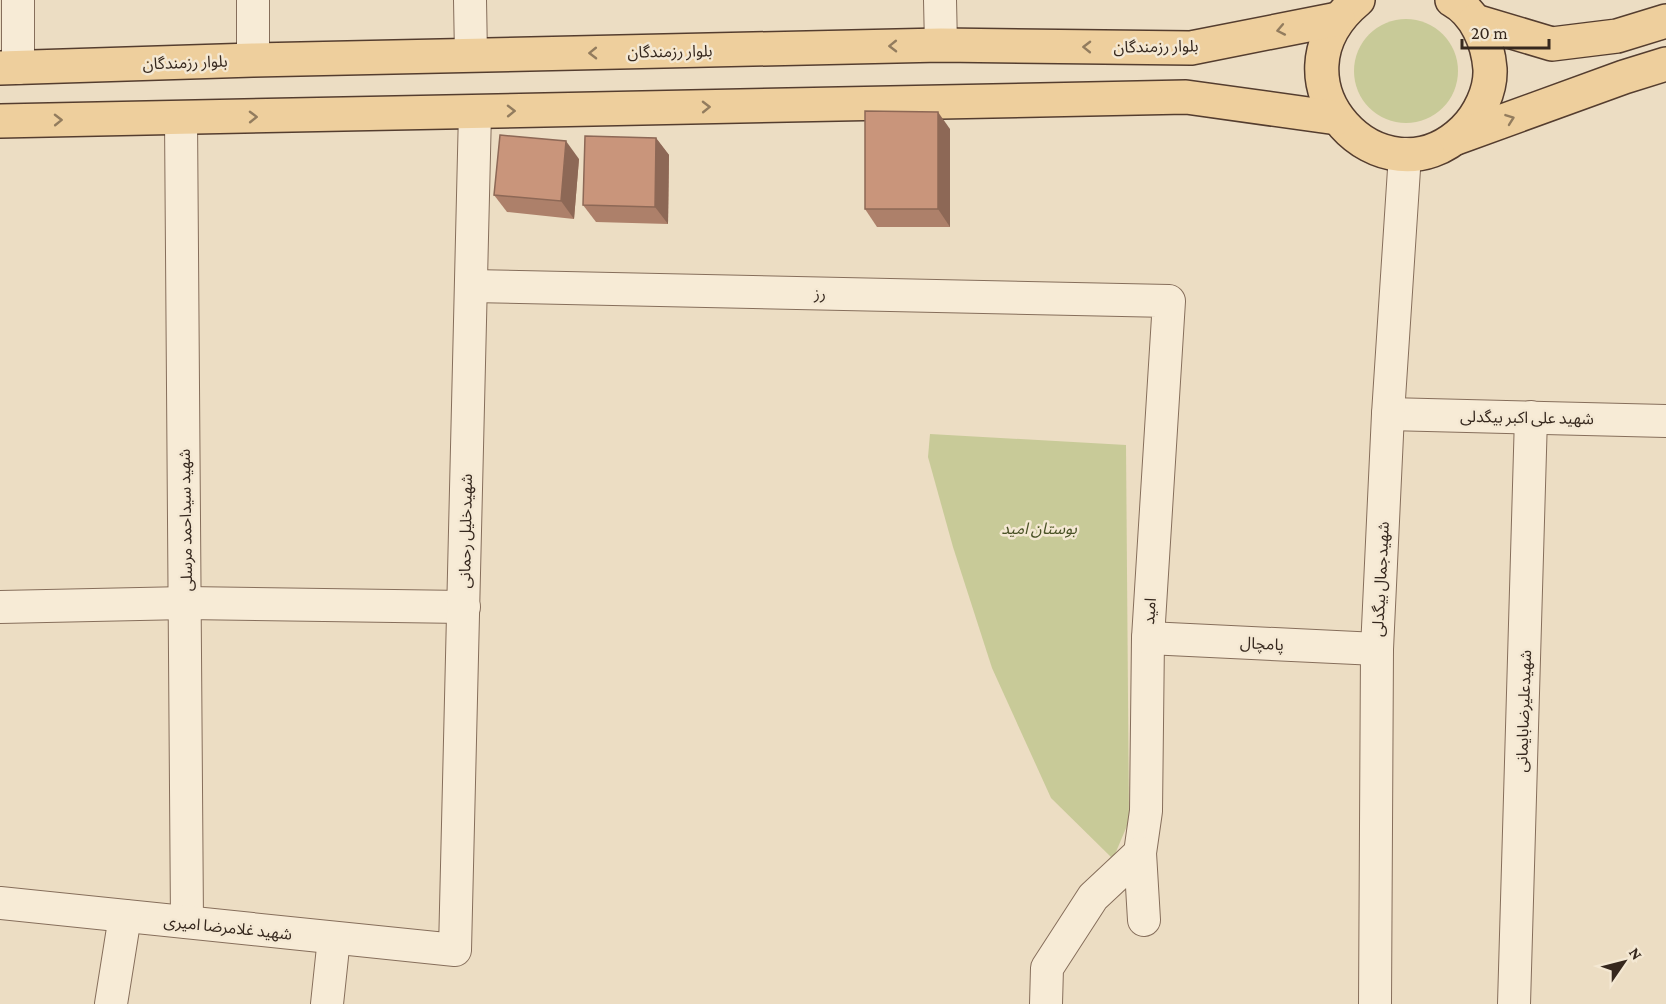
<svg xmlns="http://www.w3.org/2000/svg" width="1666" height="1004" viewBox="0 0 1666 1004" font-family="'Crimson Pro','Noto Sans Arabic',serif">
<rect width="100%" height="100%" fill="#ecddc3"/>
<g fill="#c8ca98">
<circle cx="1406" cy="71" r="52"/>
<polygon points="930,434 1126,445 1129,821 1113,859 1051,798 992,668 953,547 928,457"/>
</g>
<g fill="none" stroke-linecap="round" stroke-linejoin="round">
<defs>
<g id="minor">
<polyline points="253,0 253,60"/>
<polyline points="470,0 471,55"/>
<polyline points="940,0 941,45"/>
<polyline points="18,68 18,0"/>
<polyline points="181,118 187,922"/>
<polyline points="471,286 1169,301 1148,638 1146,811 1140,853 1144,920"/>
<polyline points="1388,414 1666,421"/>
<polyline points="0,607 186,603 464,607"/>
<polyline points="1148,638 1377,649"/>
<polyline points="0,903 455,950 475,112"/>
<polyline points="111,1004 125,916"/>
<polyline points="327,1004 334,938"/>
<polyline points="1046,1004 1047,968 1093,897 1140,853"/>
<polyline points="1375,1004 1377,649 1388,414 1405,154"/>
<polyline points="1514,1004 1531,417"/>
</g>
<g id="major">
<path d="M1358 0C1260 81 1383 209 1464 130 1479 115 1491 91 1490 69 1488 43 1476 13 1452 0"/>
<polyline points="1475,21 1552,44 1617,36 1666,21"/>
<polyline points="0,68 253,60 941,45 1191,48 1338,19"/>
<polyline points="0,121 1186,97 1337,118"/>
<polyline points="1456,138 1624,77 1666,64"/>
</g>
</defs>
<use href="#minor" stroke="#866e5b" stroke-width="34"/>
<use href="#major" stroke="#543d2f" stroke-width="36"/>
<use href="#minor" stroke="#f7ebd6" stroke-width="32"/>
<use href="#major" stroke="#eecf9d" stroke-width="33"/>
</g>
<g fill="#ad806a">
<polygon points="950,129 950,227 877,227 865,209"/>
<polygon points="656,138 669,155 668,224 596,222 583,205"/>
<polygon points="579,159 574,219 507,212 494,195"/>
</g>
<g fill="#8d6856">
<polygon points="938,112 950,129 950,227 938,209"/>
<polygon points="656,138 669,155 668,224 655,207"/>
<polygon points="566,141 579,159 574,219 561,201"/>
</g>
<g fill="#c9957b" stroke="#8d6856" stroke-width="1.5">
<polygon points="865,111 938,112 938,209 865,209"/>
<polygon points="500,135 566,141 561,201 494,195"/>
<polygon points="585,136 656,138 655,207 583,205"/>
</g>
<defs><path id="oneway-chevron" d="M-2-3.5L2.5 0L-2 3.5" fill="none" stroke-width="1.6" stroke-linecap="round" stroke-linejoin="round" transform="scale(1.5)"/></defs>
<g stroke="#927c5e">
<use href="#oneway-chevron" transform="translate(1281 30) rotate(169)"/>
<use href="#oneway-chevron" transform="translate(893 46) rotate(179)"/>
<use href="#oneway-chevron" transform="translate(1087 47) rotate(-179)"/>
<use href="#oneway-chevron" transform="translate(593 53) rotate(179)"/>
<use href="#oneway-chevron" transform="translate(706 107) rotate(-1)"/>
<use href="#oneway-chevron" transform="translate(511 111) rotate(-1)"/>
<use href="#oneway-chevron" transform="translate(253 117) rotate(-1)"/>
<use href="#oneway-chevron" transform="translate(1510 119) rotate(-20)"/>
<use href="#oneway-chevron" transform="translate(58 120) rotate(-1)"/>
</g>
<g text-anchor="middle" stroke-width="5" stroke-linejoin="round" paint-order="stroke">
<g font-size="16" fill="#36281e" stroke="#f4e8d3">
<text transform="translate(1156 46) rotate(-1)" y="6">بلوار رزمندگان</text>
<text transform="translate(670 51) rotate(-1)" y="6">بلوار رزمندگان</text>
<text transform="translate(185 62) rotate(-2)" y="6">بلوار رزمندگان</text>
<text transform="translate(820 293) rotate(1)" y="6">رز</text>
<text transform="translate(1527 417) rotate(1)" y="6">شهید علی اکبر بیگدلی</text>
<text transform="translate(185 520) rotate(-91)" y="6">شهید سیداحمد مرسلی</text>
<text transform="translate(465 531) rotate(-89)" y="6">شهیدخلیل رحمانی</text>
<text transform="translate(1380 579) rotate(-87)" y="6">شهیدجمال بیگدلی</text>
<text transform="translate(1149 611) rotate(-86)" y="6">امید</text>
<text transform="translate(1262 643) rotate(3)" y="6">پامچال</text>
<text transform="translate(1523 711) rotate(-88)" y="6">شهیدعلیرضابایمانی</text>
<text transform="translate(228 927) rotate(6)" y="6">شهید غلامرضا امیری</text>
</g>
<g font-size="16" font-style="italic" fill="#4a5226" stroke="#f4e8d3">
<text x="1039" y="534">بوستان امید</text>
</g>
</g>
<g transform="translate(1624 962) rotate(55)" stroke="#f4e8d3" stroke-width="4.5" paint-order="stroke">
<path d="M0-4.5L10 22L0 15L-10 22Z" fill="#36281e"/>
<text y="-9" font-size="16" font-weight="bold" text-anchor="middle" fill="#36281e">N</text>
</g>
<path d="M1462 39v9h87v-9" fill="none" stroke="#36281e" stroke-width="3"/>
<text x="1471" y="39" font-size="18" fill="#36281e" stroke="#f4e8d3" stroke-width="4.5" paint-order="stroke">20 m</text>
</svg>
